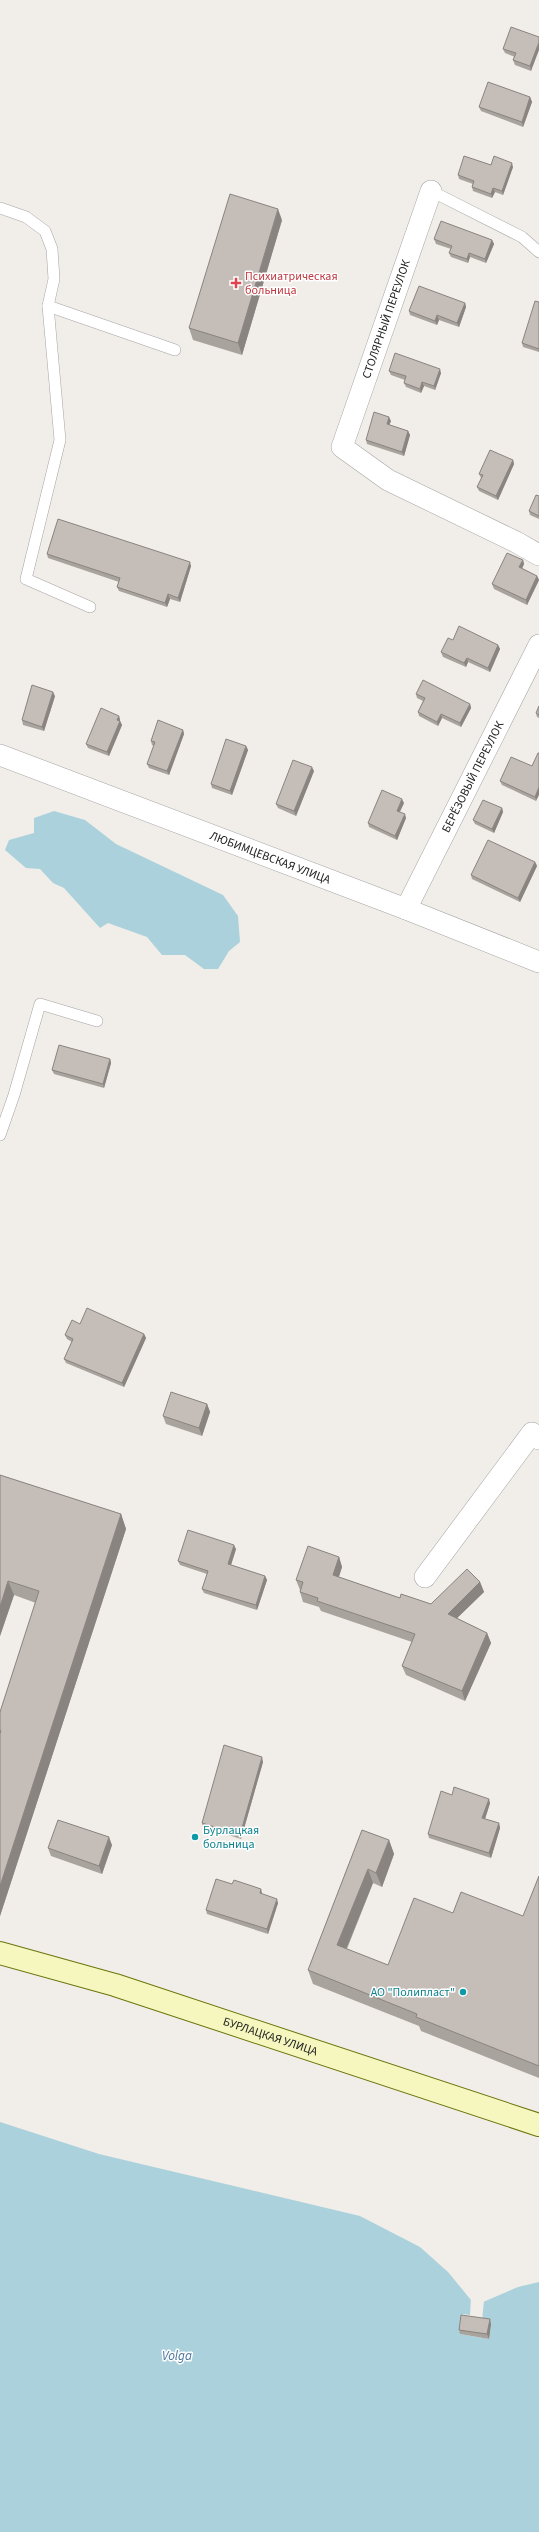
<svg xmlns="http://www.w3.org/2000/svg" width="539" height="2532" viewBox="0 0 539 2532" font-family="'Source Sans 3',sans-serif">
<rect width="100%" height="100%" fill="#f1ede8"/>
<g fill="#abd2dc">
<polygon points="54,811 85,820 116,844 223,895 238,916 240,942 229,951 218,969 204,969 185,955 162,955 147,937 108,923 100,928 64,888 53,883 40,869 26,868 5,850 9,840 34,833 34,818"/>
<polygon points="0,2122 99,2154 360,2216 420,2247 448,2272 471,2300 483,2302 518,2287 539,2282 539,2532 0,2532"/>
</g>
<polygon fill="#f1ede8" points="471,2297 484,2300 482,2322 491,2324 489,2339 460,2334 463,2314 470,2315"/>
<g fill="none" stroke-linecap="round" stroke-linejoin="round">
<defs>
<g id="service">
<polyline points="431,191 522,237 539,252"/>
<polyline points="0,208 26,217 45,231 52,249 54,279 48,306 60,440 26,579 90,607"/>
<polyline points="48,306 175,350"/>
<polyline points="0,1135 14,1095 40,1004 97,1021"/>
</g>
<g id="minor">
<polyline points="431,191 342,447 388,480 516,542 539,555"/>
<path id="s1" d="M0 755 406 909 539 962"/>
<path id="s2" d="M406 909 539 645"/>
<polyline points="425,1577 532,1433 539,1439"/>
</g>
<g id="secondary">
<path id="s3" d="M0 1953 115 1985 539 2125"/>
</g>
</defs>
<use href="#service" stroke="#a5a5a5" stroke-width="12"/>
<use href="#minor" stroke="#a5a5a5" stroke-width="22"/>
<use href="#secondary" stroke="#6c750b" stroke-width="24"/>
<use href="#service" stroke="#fff" stroke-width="11"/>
<use href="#minor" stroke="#fff" stroke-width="21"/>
<use href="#secondary" stroke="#f5f7bf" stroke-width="22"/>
</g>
<g fill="#a9a39d">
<polygon points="539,37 531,71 515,65 513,60 515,57 505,53 503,49"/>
<polygon points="530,97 532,102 523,127 481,111 479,107"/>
<polygon points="491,165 513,167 503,195 495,192 492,198 473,191 472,187 473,184 459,179 458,175"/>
<polygon points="282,220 242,355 193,340 189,328"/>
<polygon points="434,239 492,240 494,244 486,263 470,257 468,263 451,257 449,253 451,249 436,244"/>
<polygon points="539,302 539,352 523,347 522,343"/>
<polygon points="465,303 466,307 459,327 439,320 437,325 410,315 409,311"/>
<polygon points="389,371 441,373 435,390 424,386 421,393 406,387 404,383 405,380 391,375"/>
<polygon points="391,421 389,425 408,431 410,435 404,456 367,444 366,440"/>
<polygon points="513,460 514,464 498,500 479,491 477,487 481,478 479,474"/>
<polygon points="539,496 539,519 530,515 529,511"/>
<polygon points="47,554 191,566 180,602 170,599 167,607 119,591 117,587 119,582 48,558"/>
<polygon points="523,560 524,564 522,568 537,576 539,580 527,605 494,589 492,584"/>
<polygon points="453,640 498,645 500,649 490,672 468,662 466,667 443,657 441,652"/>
<polygon points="416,694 470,704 471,708 461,727 442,718 438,726 419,716 418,712 423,701 417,698"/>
<polygon points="55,696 44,731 23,725 22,720"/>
<polygon points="539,706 539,718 537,717 536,713"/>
<polygon points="119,716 120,720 120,721 122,725 109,756 88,748 86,744"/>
<polygon points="183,730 184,734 169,775 149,768 147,764 154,746 152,745 151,741"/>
<polygon points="246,746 248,750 232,795 212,788 211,784"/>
<polygon points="532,766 536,801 502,785 500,781"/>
<polygon points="314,771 296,816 278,808 276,804"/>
<polygon points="404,803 400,812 406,818 397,840 369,827 368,823"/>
<polygon points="502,808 503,812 494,833 475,824 473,820"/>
<polygon points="535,862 537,866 520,902 472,879 471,875"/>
<polygon points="110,1059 111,1063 104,1088 54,1074 52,1070"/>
<polygon points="80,1324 144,1334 146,1338 124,1387 66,1363 64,1359 72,1342 67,1339 65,1335"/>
<polygon points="207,1404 210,1412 202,1436 166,1424 163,1416"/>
<polygon points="0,1475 121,1514 126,1529 0,1916 0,1712 36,1603 14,1595 0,1636"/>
<polygon points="236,1549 231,1565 265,1576 267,1580 257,1610 204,1593 202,1589 207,1574 180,1565 178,1561"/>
<polygon points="339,1557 342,1567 339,1577 400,1598 431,1604 480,1582 484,1592 457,1618 487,1633 491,1643 465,1701 406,1675 402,1666 412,1642 321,1611 319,1607 303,1602 300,1592 300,1590 296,1580"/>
<polygon points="263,1762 241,1839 203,1827 202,1823"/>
<polygon points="452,1795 490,1803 485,1819 499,1823 500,1828 491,1858 429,1838 428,1834"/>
<polygon points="362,1830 389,1840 394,1854 382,1887 373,1883 347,1949 388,1965 453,1913 523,1916 539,1876 539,2078 421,2031 419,2026 313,1984 308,1970"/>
<polygon points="112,1845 102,1874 51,1856 48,1848"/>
<polygon points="232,1884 262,1893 262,1894 278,1903 268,1934 207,1914 206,1910"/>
<polygon points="491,2324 489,2339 460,2334 459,2330"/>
</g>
<g fill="#8a8480">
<polygon points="539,42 539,50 531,71 530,66"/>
<polygon points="530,97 532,102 523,127 522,122"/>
<polygon points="512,163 513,167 503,195 502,191"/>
<polygon points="493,188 495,192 492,198 491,194"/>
<polygon points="278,209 282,220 242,355 238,343"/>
<polygon points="492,240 494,244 486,263 485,259"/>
<polygon points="469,253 470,257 468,263 467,259"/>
<polygon points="465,303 466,307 459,327 457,323"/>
<polygon points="437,315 439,320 437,325 435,321"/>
<polygon points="440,369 441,373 435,390 434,386"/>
<polygon points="422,382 424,386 421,393 420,389"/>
<polygon points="389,417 391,421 388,428 387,424"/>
<polygon points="408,431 410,435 404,456 402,452"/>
<polygon points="513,460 514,464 498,500 496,496"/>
<polygon points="523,560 524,564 521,571 519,567"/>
<polygon points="190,562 191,566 180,602 178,598"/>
<polygon points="537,576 539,580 527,605 526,600"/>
<polygon points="168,594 170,599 167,607 165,603"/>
<polygon points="498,645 500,649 490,672 488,668"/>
<polygon points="467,658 468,662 466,667 464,663"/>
<polygon points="53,692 55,696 44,731 42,727"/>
<polygon points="470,704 471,708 461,727 460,723"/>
<polygon points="441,714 442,718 438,726 437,722"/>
<polygon points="119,716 120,720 119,724 117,720"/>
<polygon points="120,721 122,725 109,756 107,752"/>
<polygon points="183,730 184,734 169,775 167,771"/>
<polygon points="246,746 248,750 232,795 230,791"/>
<polygon points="312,767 314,771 296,816 294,811"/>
<polygon points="539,787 539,795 536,801 535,797"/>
<polygon points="402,799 404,803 398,815 397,811"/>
<polygon points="502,808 503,812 494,833 492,829"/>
<polygon points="405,814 406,818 397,840 395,836"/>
<polygon points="535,862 537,866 520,902 518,898"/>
<polygon points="110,1059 111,1063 104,1088 103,1084"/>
<polygon points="144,1334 146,1338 124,1387 122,1383"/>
<polygon points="207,1404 210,1412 202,1436 199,1428"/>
<polygon points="121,1514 126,1529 0,1916 0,1886"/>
<polygon points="234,1545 236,1549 230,1568 228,1564"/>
<polygon points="339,1557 342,1567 336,1585 333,1575"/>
<polygon points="265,1576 267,1580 257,1610 256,1605"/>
<polygon points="8,1581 14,1595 0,1636 0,1607"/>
<polygon points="480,1582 484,1592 451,1624 448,1614"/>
<polygon points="487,1633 491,1643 465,1701 462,1691"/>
<polygon points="262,1757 263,1762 241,1839 240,1835"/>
<polygon points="489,1799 490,1803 484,1822 482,1818"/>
<polygon points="499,1823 500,1828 491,1858 489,1853"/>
<polygon points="109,1837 112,1845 102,1874 99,1866"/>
<polygon points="389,1840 394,1854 382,1887 376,1873"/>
<polygon points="368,1869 373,1883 342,1959 337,1945"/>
<polygon points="261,1889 262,1893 261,1897 260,1893"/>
<polygon points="277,1899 278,1903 268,1934 267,1929"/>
<polygon points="490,2319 491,2324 489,2339 487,2334"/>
</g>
<g fill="#c5bdb7" stroke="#8a8480">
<polygon points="511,27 539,37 539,42 530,66 513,60 516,53 503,49"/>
<polygon points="488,82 530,97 522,122 479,107"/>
<polygon points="464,156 491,165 494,156 512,163 502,191 493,188 491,194 472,187 474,181 458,175"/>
<polygon points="230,194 278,209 238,343 189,328"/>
<polygon points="441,221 492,240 485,259 469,253 467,259 449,253 452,246 434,239"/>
<polygon points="419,286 465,303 457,323 437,315 435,321 409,311"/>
<polygon points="535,301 539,302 539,349 522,343"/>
<polygon points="395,353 440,369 434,386 422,382 420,389 404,383 406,376 389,371"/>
<polygon points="374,412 389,417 387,424 408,431 402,452 366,440"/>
<polygon points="490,450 513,460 496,496 477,487 483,475 479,474"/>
<polygon points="536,495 539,496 539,516 529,511"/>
<polygon points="58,519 190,562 178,598 168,594 165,603 117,587 120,578 47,554"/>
<polygon points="507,553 523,560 519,567 537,576 526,600 492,584"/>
<polygon points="459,626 498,645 488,668 467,658 464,663 441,652 448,638 453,640"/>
<polygon points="423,680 470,704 460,723 441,714 437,722 418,712 425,698 416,694"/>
<polygon points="32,685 53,692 42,727 22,720"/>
<polygon points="539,706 539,715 536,713"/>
<polygon points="101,708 119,716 117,720 120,721 107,752 86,744"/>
<polygon points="158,720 183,730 167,771 147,764 155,742 151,741"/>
<polygon points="226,739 246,746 230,791 211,784"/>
<polygon points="538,753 539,753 539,787 535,797 500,781 511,757 532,766"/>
<polygon points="293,760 312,767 294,811 276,804"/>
<polygon points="382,790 402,799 397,811 405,814 395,836 368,823"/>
<polygon points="483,800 502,808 492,829 473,820"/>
<polygon points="488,840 535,862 518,898 471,875"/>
<polygon points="59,1045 110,1059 103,1084 52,1070"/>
<polygon points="87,1308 144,1334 122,1383 64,1359 73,1339 65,1335 72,1320 80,1324"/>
<polygon points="171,1392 207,1404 199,1428 163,1416"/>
<polygon points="0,1475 121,1514 0,1886 0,1734 1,1731 0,1730 0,1712 39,1591 8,1581 0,1607"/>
<polygon points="188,1530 234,1545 228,1564 265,1576 256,1605 202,1589 208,1571 178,1561"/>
<polygon points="308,1546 339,1557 333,1575 400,1598 401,1594 431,1604 467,1569 480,1582 448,1614 487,1633 462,1691 402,1666 415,1634 317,1601 318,1598 300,1592 303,1582 296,1580"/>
<polygon points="224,1745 262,1757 240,1835 202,1823"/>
<polygon points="454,1787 489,1799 482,1818 499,1823 489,1853 428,1834 441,1791 452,1795"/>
<polygon points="58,1820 109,1837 99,1866 48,1848"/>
<polygon points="362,1830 389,1840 376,1873 368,1869 337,1945 388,1965 414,1898 453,1913 461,1892 523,1916 539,1876 539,2066 416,2017 417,2014 308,1970"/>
<polygon points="216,1879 232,1884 234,1880 261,1889 260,1893 277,1899 267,1929 206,1910"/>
<polygon points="461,2315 490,2319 487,2334 459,2330"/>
</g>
<path fill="#e0444e" stroke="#fff" stroke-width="1.5" d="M234 277h4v4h4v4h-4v4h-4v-4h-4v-4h4z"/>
<g fill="#0f9aa8" stroke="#fff" stroke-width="1.5">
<circle cx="195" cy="1837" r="4"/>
<circle cx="463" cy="1992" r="4"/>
</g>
<g text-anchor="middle" stroke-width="3" stroke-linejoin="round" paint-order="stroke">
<g font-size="12" fill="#be3a42" stroke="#fff" text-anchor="start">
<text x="245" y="280">Психиатрическая<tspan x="245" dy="14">больница</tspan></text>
</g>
<g font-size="12" fill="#212121" stroke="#fff">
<text transform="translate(386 319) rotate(-71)" y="4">СТОЛЯРНЫЙ ПЕРЕУЛОК</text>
<text dy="4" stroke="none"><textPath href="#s2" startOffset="148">БЕРЁЗОВЫЙ ПЕРЕУЛОК</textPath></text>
<text dy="4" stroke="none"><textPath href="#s1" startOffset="289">ЛЮБИМЦЕВСКАЯ УЛИЦА</textPath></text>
<text dy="4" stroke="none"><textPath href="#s3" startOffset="283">БУРЛАЦКАЯ УЛИЦА</textPath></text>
</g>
<g font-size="12" fill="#0d838f" stroke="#fff" text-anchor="start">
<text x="203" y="1834">Бурлацкая<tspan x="203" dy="14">больница</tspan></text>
<text x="455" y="1996" text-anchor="end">АО "Полипласт"</text>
</g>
<g font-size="13" font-style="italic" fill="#4b769d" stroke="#fff">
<text x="177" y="2360">Volga</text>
</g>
</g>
</svg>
